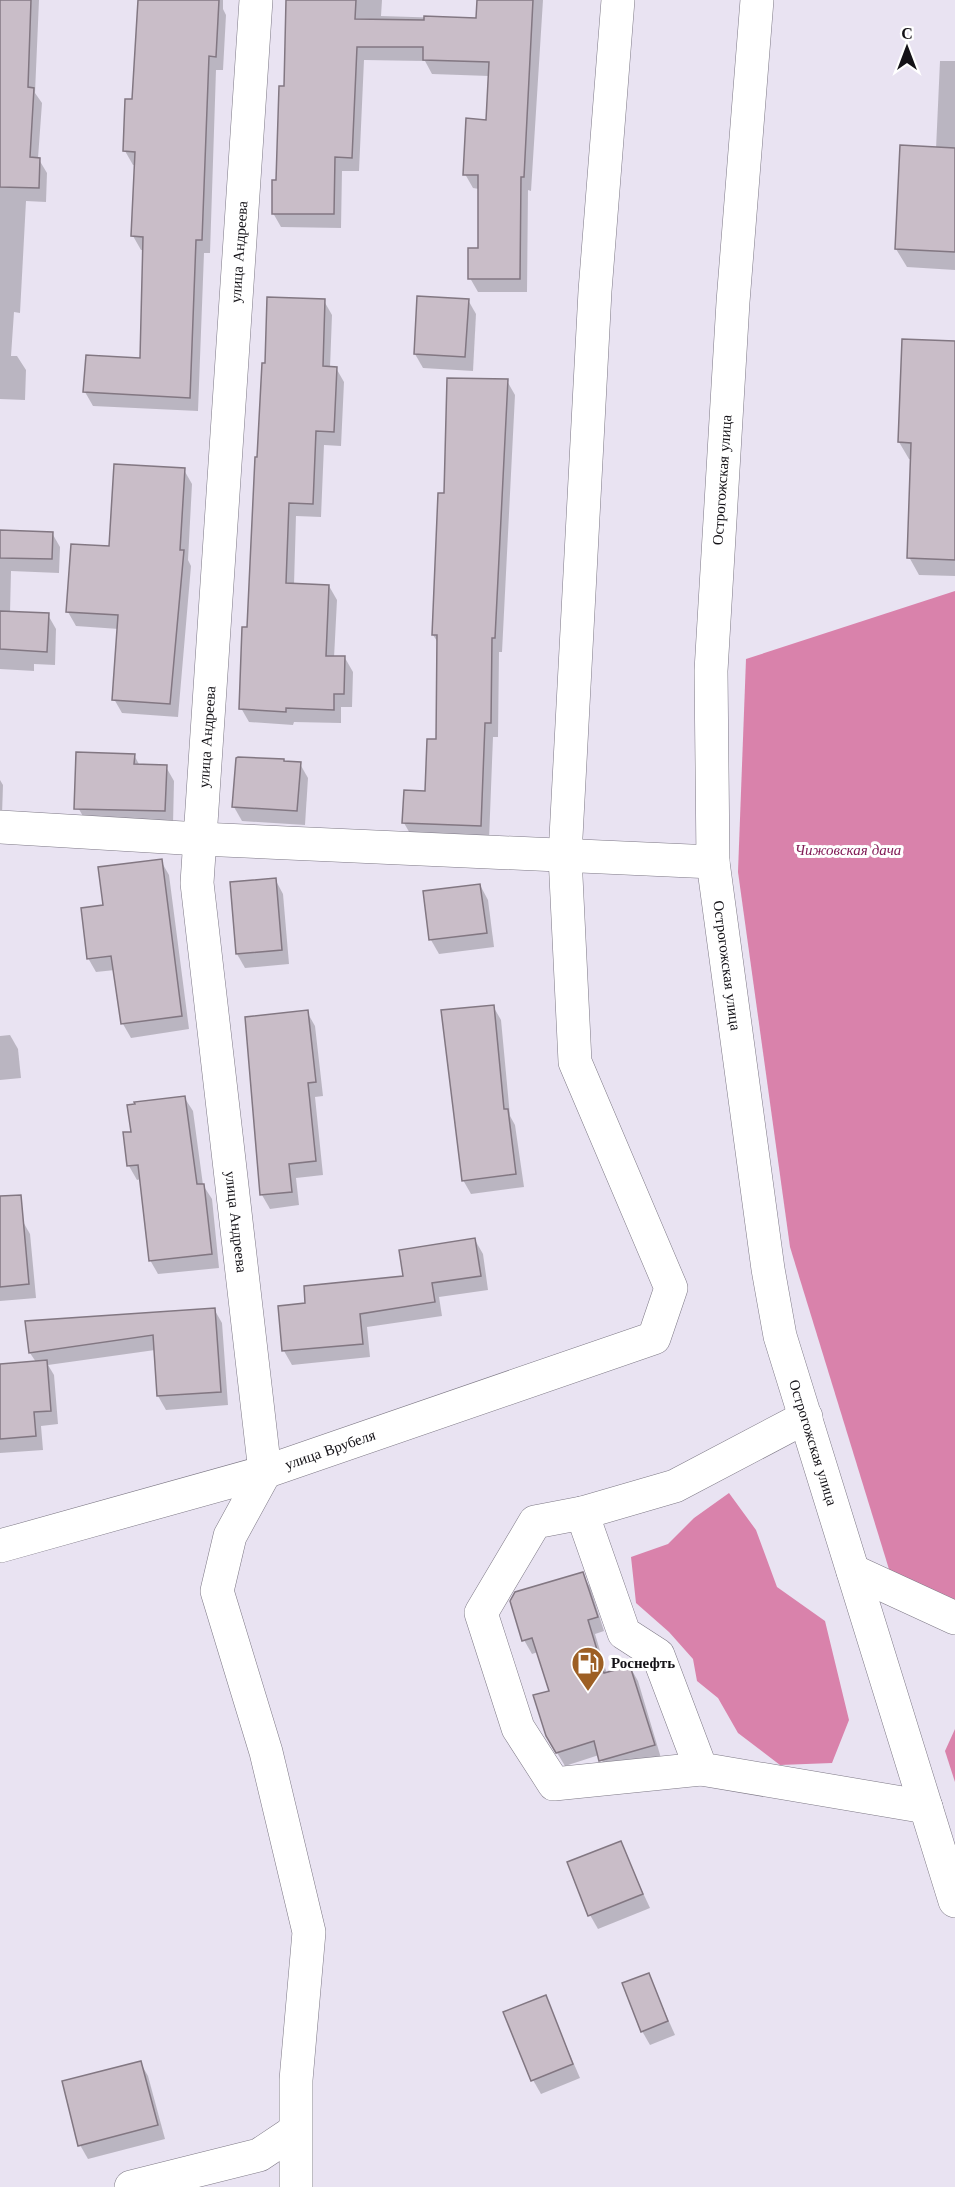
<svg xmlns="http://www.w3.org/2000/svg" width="955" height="2187" viewBox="0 0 955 2187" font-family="'Libre Baskerville',serif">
<rect width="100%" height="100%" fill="#e9e3f2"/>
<g fill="#d982ab">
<polygon points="955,591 955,1608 892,1579 790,1247 738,872 746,659"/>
<polygon points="729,1493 756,1530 777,1587 825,1621 849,1720 832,1763 780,1765 738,1733 718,1698 697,1681 693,1659 669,1632 636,1603 631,1557 668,1544 694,1518"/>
<polygon points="955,1729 955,1782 945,1751"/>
</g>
<g fill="#0003">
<polygon points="0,0 39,0 35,93 42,103 38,158 47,173 46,202 26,201 20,313 14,312 11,356 17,356 26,370 25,400 0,399"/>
<polygon points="139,0 223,0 223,9 226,15 223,70 216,70 210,253 204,253 198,411 93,406 85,392 141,359 144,250 141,250 133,236 136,165 133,165 125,151 133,100"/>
<polygon points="288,0 382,0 381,16 477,19 479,0 543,0 531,191 528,190 527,292 478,292 470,278 479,250 479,189 473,188 465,174 487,121 489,76 432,74 425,61 364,60 359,171 342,171 341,228 281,227 273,213 286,88"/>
<polygon points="940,61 955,61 955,270 907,267 896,249 902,147 936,149"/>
<polygon points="468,300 476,314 473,371 423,368 415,354"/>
<polygon points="324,301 332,315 330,368 336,368 344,382 341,446 324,445 321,517 296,516 294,585 329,586 337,600 334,658 345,658 353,672 352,707 341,707 341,723 294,722 293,725 249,722 241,708 267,365"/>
<polygon points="955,343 955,576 919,575 909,557 912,460 909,459 899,442"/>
<polygon points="507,381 515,395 502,652 499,652 498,737 493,737 489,840 412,837 404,823 426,792 437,741 439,644 433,635 446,495"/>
<polygon points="184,470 192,484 188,560 191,566 178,717 122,713 114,699 119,629 76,626 68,612 110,548"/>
<polygon points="0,531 52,533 60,547 59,573 11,571 10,613 48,615 56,629 55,665 34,664 34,671 0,669"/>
<polygon points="134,755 140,766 166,767 174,781 173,825 84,818 76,804"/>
<polygon points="285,763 300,764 308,778 305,825 242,821 234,807"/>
<polygon points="0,780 3,785 2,815 0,815"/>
<polygon points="161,861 169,875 189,1029 131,1038 123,1024 115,970 96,972 88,958 104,907"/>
<polygon points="275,879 283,894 289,964 245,968 237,954 231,883"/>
<polygon points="480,885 488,900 494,947 439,954 431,940"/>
<polygon points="493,1006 501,1020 510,1116 515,1125 524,1187 471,1194 463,1180"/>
<polygon points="307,1012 315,1026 323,1096 315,1097 323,1175 296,1178 299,1205 270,1209 262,1195"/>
<polygon points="10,1035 18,1049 21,1078 0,1080 0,1036"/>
<polygon points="184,1097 193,1111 203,1185 212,1199 219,1268 158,1274 150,1260 141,1179 137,1180 129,1166 124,1134 133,1133"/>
<polygon points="22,1220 30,1234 36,1298 0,1301 0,1222"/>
<polygon points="475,1240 483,1254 488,1290 439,1297 442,1316 367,1327 370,1357 292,1365 284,1351 279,1307 307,1304 404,1277"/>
<polygon points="214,1309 222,1323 228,1405 166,1410 158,1396 155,1350 48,1365 54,1375 58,1424 41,1426 43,1450 0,1453 0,1365 36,1362 30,1353 27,1322"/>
<polygon points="582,1574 590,1587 604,1631 595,1634 607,1674 630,1667 638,1681 661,1758 609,1774 599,1755 565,1766 556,1751 551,1692 538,1652 532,1654 524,1640"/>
<polygon points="620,1843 650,1908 598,1929 590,1915"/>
<polygon points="648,1974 675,2035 650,2045 642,2031"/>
<polygon points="545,1997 580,2078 541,2094 533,2080"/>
<polygon points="140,2062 148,2076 165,2139 88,2159 80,2145"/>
</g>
<g fill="#c9bdc8" stroke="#827782" stroke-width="1.5">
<polygon points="0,0 31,0 28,87 34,88 30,157 40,158 39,188 0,187"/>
<polygon points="138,0 219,0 216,57 209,56 202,240 196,240 190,398 83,392 86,355 140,358 143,237 131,236 135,152 123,151 125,99 132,99"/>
<polygon points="286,0 356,0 355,19 424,20 424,16 476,18 477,0 533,0 524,177 521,177 520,279 468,279 468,248 478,248 478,175 463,175 466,118 486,120 489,62 423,60 423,47 357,47 352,158 335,157 334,214 272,214 272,180 276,180 279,86 284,86"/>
<polygon points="900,145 955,148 955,252 895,249"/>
<polygon points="417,296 469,299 465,357 414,354"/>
<polygon points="267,297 325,299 323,366 337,367 334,432 316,431 313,504 289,503 286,583 329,585 326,656 345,656 344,694 334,694 334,710 286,708 286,712 239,709 242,627 247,627 255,457 257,457 262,363 265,363"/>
<polygon points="902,339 955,341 955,560 907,558 911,443 898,442"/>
<polygon points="447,378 508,379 495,638 492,638 491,723 485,723 481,826 402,823 404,790 425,791 427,739 436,739 437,635 432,635 438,493 444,493"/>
<polygon points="114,464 185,468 180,550 184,550 170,704 112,700 118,615 66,612 71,544 109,546"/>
<polygon points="0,530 53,532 52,559 0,558"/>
<polygon points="0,611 49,613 47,652 0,649"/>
<polygon points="76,752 135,754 134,764 167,765 165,811 74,809"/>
<polygon points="238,757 284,759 284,761 301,762 297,811 232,807 236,758"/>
<polygon points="162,859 182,1016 121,1024 111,956 87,959 81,908 103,905 98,867"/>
<polygon points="276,878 282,950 236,954 230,882"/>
<polygon points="480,884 487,933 429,940 423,891"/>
<polygon points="494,1005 504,1109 508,1109 516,1174 462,1181 441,1010"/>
<polygon points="308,1010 316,1082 308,1083 316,1161 289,1164 292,1192 260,1195 245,1017"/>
<polygon points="185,1096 197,1184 204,1184 212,1254 149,1261 138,1165 127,1166 123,1132 131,1132 127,1105 135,1104 134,1102"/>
<polygon points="21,1195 29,1284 0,1287 0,1196"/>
<polygon points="475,1238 481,1276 432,1283 435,1302 360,1314 363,1344 282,1351 278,1306 305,1303 304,1286 403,1276 399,1250"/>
<polygon points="215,1308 221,1392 157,1396 153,1335 29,1353 25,1321"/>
<polygon points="47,1360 51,1411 34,1412 36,1436 0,1439 0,1364"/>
<polygon points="583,1572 598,1617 588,1620 604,1673 630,1666 655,1745 599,1761 594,1741 556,1753 546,1736 533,1695 549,1691 532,1638 522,1641 510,1601 515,1592"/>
<polygon points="621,1841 643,1894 588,1916 567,1862"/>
<polygon points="649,1973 668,2021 641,2032 622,1983"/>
<polygon points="546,1995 573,2064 531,2081 503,2012"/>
<polygon points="141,2061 158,2125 78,2146 62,2081"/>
</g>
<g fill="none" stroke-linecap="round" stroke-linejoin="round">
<defs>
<g id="minor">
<path id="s1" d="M256 0 197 883 265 1472 230 1536 217 1591 266 1752 309 1932 296 2080V2187"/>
<path id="s2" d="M757 0 733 302 711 671 713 862 768 1269 780 1336 955 1901"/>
<polyline points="0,827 200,839 713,862"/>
<polyline points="806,1417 675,1486 582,1513 624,1633 658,1655 701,1769 926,1807"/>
<polyline points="582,1513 535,1522 481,1613 518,1728 554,1784 701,1769"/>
<path id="s3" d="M0 1546 265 1472 654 1338 671 1288 575 1062 565 856 595 291 618 0"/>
<polyline points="853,1571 955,1618"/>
<polyline points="131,2187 259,2155 295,2131"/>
</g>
</defs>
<use href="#minor" stroke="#7d7885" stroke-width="34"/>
<use href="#minor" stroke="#fff" stroke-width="33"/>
</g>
<defs>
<symbol id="fuel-pin" viewBox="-11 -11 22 30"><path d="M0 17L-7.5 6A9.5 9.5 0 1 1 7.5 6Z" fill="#9d5f24" stroke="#fff"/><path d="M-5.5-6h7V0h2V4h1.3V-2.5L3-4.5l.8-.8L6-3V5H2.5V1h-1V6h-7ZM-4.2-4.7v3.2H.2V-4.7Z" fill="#fff"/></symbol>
</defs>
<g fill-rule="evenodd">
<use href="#fuel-pin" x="569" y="1644" width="38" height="52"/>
</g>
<g text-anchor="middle" stroke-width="6" stroke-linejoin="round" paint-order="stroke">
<g font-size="15" fill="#141217" stroke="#fff">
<text transform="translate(239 252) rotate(-86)" y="5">улица Андреева</text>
<text transform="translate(722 480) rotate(-86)" y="5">Острогожская улица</text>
<text transform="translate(207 737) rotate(-86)" y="5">улица Андреева</text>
<text dy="5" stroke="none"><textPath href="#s2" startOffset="968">Острогожская улица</textPath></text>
<text dy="5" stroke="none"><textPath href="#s1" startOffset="1226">улица Андреева</textPath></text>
<text dy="5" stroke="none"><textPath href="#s2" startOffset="1454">Острогожская улица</textPath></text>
<text dy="5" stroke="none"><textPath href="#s3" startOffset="344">улица Врубеля</textPath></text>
</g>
<g font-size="15" font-style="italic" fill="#821d57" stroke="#fff">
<text x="848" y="855">Чижовская дача</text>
</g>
<g font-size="15" font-weight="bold" fill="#141217" stroke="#fff" text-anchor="start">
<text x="611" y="1668">Роснефть</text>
</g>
</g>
<g transform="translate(907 48)" stroke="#ffffff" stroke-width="4.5" paint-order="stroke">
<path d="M0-4.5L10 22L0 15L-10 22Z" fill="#141217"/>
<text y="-9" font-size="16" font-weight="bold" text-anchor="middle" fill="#141217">С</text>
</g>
</svg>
